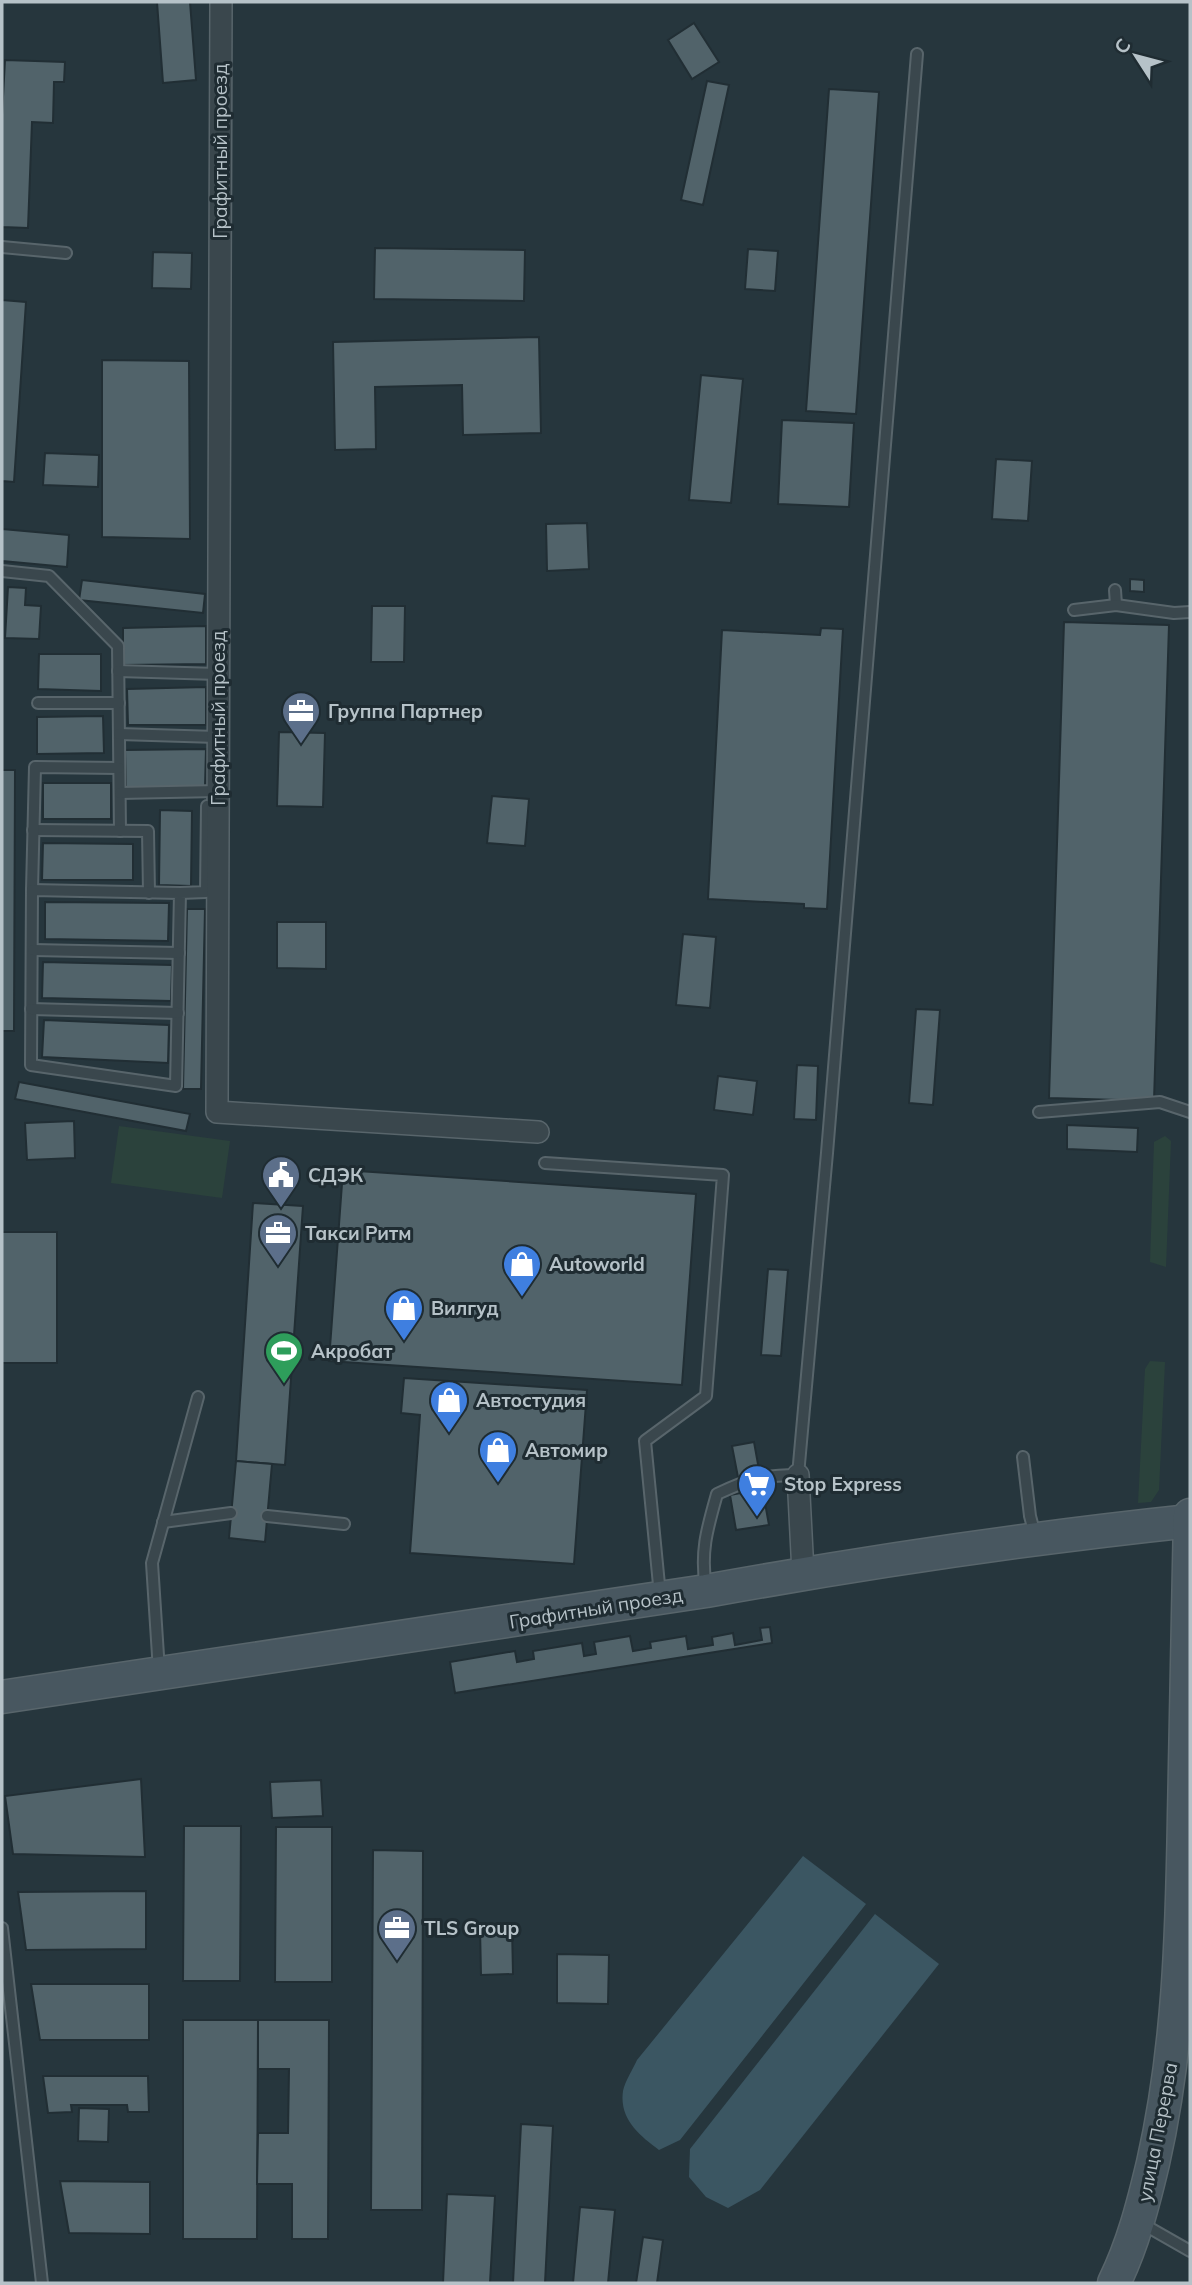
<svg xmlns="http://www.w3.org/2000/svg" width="1192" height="2285" viewBox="0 0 1192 2285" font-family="Mulish,sans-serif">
<rect width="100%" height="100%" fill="#26363d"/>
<g fill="#2b423c">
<polygon points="119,1126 230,1141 222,1198 111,1183"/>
<polygon points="1165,1136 1171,1141 1166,1267 1150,1262 1154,1142"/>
<polygon points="1150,1361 1165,1362 1159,1490 1151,1502 1138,1503 1145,1369"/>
</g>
<g fill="#3b5662">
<path d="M803 1856 866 1904 680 2140 659 2150C639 2135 619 2119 623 2091 625 2081 633 2069 637 2060Z"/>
<polygon points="875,1914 939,1964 760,2190 728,2208 706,2197 689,2177 690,2149"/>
</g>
<g fill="#51636a" stroke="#212e34" stroke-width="2">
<polygon points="157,2 190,2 196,80 163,83"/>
<polygon points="694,23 719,62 692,79 668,40"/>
<polygon points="5,60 65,62 64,82 54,82 53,123 32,122 28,228 2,227 2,115"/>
<polygon points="707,81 729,85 703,205 681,200"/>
<polygon points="829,89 879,92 856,414 806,411"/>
<polygon points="375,248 525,250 524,301 374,299"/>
<polygon points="748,249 778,251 775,291 745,289"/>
<polygon points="153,252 192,253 191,289 152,288"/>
<polygon points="2,300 26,302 14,482 2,481"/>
<polygon points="539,337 541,433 463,435 462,385 375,387 376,449 335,450 333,342"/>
<polygon points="102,360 189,361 190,539 102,537"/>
<polygon points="701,375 743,379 731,503 689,500"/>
<polygon points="782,420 854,423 849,507 778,504"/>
<polygon points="45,453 99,455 98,487 43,485"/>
<polygon points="996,459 1032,461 1028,521 992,519"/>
<polygon points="587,523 589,569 547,571 546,524"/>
<polygon points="2,529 69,535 67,567 2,561"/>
<polygon points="1130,579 1144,580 1144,592 1130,591"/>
<polygon points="82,580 205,594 203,613 79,600"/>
<polygon points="8,587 26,588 25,605 41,606 39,639 5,638"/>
<polygon points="372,606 405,606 404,662 371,662"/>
<polygon points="1064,622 1169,625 1154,1101 1049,1098"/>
<polygon points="206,626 206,664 123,665 123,628"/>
<polygon points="821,628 843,629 827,909 804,908 804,904 708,899 722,630 820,635"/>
<polygon points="39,654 101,654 101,691 38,689"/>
<polygon points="206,687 206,725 128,725 127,689"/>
<polygon points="103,716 104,753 37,754 37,717"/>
<polygon points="279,732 325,733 323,807 277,806"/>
<polygon points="206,749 205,787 126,787 125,750"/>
<polygon points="2,770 15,770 14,1031 2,1031"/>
<rect x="43" y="783" width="68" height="36"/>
<polygon points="492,796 529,799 525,846 487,843"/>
<polygon points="160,810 192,811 191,886 159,885"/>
<polygon points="43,843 133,844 133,880 42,880"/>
<polygon points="45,902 169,903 168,941 45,939"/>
<polygon points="187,909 205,909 201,1089 183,1089"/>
<polygon points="277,922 326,922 326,969 277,968"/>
<polygon points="683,934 716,937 710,1008 676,1005"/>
<polygon points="43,962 172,965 171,1001 42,998"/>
<polygon points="916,1009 940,1010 933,1105 909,1103"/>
<polygon points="44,1020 169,1025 168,1063 42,1057"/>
<polygon points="797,1065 818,1066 816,1120 794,1119"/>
<polygon points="718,1076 757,1081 753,1115 714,1110"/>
<polygon points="19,1082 190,1114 186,1131 15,1099"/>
<polygon points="74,1121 75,1158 27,1160 25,1123"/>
<polygon points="1067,1125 1138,1128 1137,1152 1067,1149"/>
<polygon points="343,1170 696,1194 682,1385 329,1361"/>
<polygon points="253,1203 303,1206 285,1465 236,1461"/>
<rect x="2" y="1232" width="55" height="131"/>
<polygon points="768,1269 788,1270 781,1356 761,1355"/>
<polygon points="404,1378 587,1390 574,1564 410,1553 420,1415 401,1413"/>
<polygon points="754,1442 769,1525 736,1530 730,1495 741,1493 732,1446"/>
<polygon points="236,1461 272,1464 265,1542 229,1538"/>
<polygon points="770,1627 772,1643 455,1693 450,1662 515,1651 517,1662 534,1659 533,1651 582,1643 584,1656 596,1654 594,1642 630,1636 633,1651 651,1648 650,1642 686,1636 688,1649 713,1645 712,1637 733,1633 735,1645 762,1640 760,1628"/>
<polygon points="141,1779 145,1857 13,1854 5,1796"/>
<polygon points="321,1780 323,1816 272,1818 270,1782"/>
<polygon points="184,1826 241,1826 240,1981 183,1981"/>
<polygon points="276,1827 332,1827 332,1982 275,1982"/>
<polygon points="373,1850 423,1851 422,2210 371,2210"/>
<polygon points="146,1891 146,1949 26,1950 18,1892"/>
<polygon points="512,1927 513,1974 481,1975 480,1928"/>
<polygon points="557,1954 609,1955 608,2004 557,2003"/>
<polygon points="31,1984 149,1984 149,2040 40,2040"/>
<polygon points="183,2020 258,2020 257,2239 183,2239"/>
<polygon points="258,2020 329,2020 328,2239 292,2239 292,2184 257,2184 258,2133 288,2133 289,2069 258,2069"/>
<polygon points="43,2076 148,2076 149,2112 128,2112 127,2105 71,2105 72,2112 48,2113"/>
<polygon points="79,2108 109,2109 108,2142 78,2141"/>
<polygon points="521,2124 553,2126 545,2283 513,2283"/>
<polygon points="60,2181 150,2182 150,2234 69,2233"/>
<polygon points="447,2194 495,2196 490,2283 443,2283"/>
<polygon points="580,2207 615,2210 608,2283 573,2283"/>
<polygon points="643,2237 663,2240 657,2283 636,2283"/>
</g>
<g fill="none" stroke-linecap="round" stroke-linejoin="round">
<defs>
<g id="lane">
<polyline points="2,247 66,253"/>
<polyline points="2,571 49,576 118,646 120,831"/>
<polyline points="1115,590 1116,605"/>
<polyline points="1074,610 1116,605 1174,613 1190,612"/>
<polyline points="118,671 218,674"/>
<polyline points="38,703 119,703"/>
<polyline points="119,734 217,737"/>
<polyline points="120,793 218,791"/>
<polyline points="33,830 148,831 149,893"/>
<polyline points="32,890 35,767 119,768"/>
<polyline points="180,893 32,890 31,1065 176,1086 180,893 206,892 207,806"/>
<polyline points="33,950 179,953"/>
<polyline points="31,1009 178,1013"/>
<polyline points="1039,1112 1160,1102 1190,1112"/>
<polyline points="545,1163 723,1175 706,1396 645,1441 660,1595"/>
<polyline points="1023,1457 1030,1516 1035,1535"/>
<polyline points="267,1516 344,1524"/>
<polyline points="163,1522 231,1513"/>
<path d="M706 1589C700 1552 707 1529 717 1494 749 1479 763 1475 798 1475L827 1153 917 54"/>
<polyline points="159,1671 152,1563 198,1397"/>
<polyline points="2,1928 42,2283"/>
<polyline points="1141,2223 1190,2251"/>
</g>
<g id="street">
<polyline points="221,2 217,1112 538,1132"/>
<polyline points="798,1475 803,1573"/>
</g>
<g id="secondary">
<path d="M2 1697 706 1591C867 1562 1028 1538 1190 1521"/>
<path d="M1114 2283C1133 2244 1143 2205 1153 2163 1179 2049 1182 1933 1184 1816 1186 1716 1188 1615 1190 1515"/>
</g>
</defs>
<use href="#lane" stroke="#58656b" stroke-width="14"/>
<use href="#street" stroke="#58656b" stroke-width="24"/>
<use href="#secondary" stroke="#58656b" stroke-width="35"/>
<use href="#lane" stroke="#3a474d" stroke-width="10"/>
<use href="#street" stroke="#3a474d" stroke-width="21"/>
<use href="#secondary" stroke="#485760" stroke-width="32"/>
</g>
<defs>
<symbol id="office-pin" viewBox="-11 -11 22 30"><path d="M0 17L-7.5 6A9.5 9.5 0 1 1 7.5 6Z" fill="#5c6f8a" stroke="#1f2c32"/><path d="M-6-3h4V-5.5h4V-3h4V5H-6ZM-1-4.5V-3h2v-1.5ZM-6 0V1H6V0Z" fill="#fff"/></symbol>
<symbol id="civic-pin" viewBox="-11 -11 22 30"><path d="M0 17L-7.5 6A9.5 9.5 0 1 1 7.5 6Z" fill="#5c6f8a" stroke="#1f2c32"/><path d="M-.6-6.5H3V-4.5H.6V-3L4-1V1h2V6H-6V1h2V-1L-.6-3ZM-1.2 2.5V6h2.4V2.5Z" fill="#fff"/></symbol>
<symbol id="shop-pin" viewBox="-11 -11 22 30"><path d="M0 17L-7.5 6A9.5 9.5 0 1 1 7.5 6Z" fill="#3f7fe0" stroke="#1f2c32"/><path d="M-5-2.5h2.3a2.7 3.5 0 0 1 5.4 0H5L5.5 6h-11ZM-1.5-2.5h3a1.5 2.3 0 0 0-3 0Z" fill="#fff"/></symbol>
<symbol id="stadium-pin" viewBox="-11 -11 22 30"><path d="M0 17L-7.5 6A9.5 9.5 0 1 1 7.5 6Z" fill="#2e9e5b" stroke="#1f2c32"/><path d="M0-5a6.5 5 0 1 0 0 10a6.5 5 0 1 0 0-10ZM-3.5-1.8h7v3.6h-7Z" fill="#fff"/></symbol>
<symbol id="supermarket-pin" viewBox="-11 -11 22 30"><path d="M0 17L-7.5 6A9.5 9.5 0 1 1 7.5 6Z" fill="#3f7fe0" stroke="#1f2c32"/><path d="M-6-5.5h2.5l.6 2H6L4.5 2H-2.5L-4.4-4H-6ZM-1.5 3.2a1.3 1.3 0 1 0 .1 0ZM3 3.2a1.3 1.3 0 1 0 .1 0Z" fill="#fff"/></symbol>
</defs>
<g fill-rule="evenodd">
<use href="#office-pin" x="279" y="689" width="44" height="60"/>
<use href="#civic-pin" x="259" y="1153" width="44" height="60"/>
<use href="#office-pin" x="256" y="1211" width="44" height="60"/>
<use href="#shop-pin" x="500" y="1242" width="44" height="60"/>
<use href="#shop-pin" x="382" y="1286" width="44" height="60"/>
<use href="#stadium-pin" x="262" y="1329" width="44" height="60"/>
<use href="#shop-pin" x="427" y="1378" width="44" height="60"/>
<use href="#shop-pin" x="476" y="1428" width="44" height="60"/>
<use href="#supermarket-pin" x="735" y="1462" width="44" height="60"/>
<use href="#office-pin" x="375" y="1906" width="44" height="60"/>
</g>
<g text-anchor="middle" stroke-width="6" stroke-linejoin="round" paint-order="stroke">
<g font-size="19" fill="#b6c2c8" stroke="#1f2c32">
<text transform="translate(220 151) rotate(-90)" y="7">Графитный проезд</text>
<text transform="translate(218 718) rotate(-90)" y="7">Графитный проезд</text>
<text transform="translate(596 1608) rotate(-9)" y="7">Графитный проезд</text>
<text transform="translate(1157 2132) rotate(-79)" y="7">улица Перерва</text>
</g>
<g font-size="19" font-weight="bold" fill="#b6c2c8" stroke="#1f2c32" text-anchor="start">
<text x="328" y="718">Группа Партнер</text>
<text x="308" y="1182">СДЭК</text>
<text x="305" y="1240">Такси Ритм</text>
<text x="549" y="1271">Autoworld</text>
<text x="431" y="1315">Вилгуд</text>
<text x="311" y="1358">Акробат</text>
<text x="476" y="1407">Автостудия</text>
<text x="525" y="1457">Автомир</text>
<text x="784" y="1491">Stop Express</text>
<text x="424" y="1935">TLS Group</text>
</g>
</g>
<rect width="1192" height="2285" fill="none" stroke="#b6c2c8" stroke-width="7"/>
<g transform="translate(1136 56) rotate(306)" stroke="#1f2c32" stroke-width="5" paint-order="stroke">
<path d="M0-5L12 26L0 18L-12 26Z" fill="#b6c2c8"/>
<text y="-10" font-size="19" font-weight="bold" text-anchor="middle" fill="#b6c2c8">С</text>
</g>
</svg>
